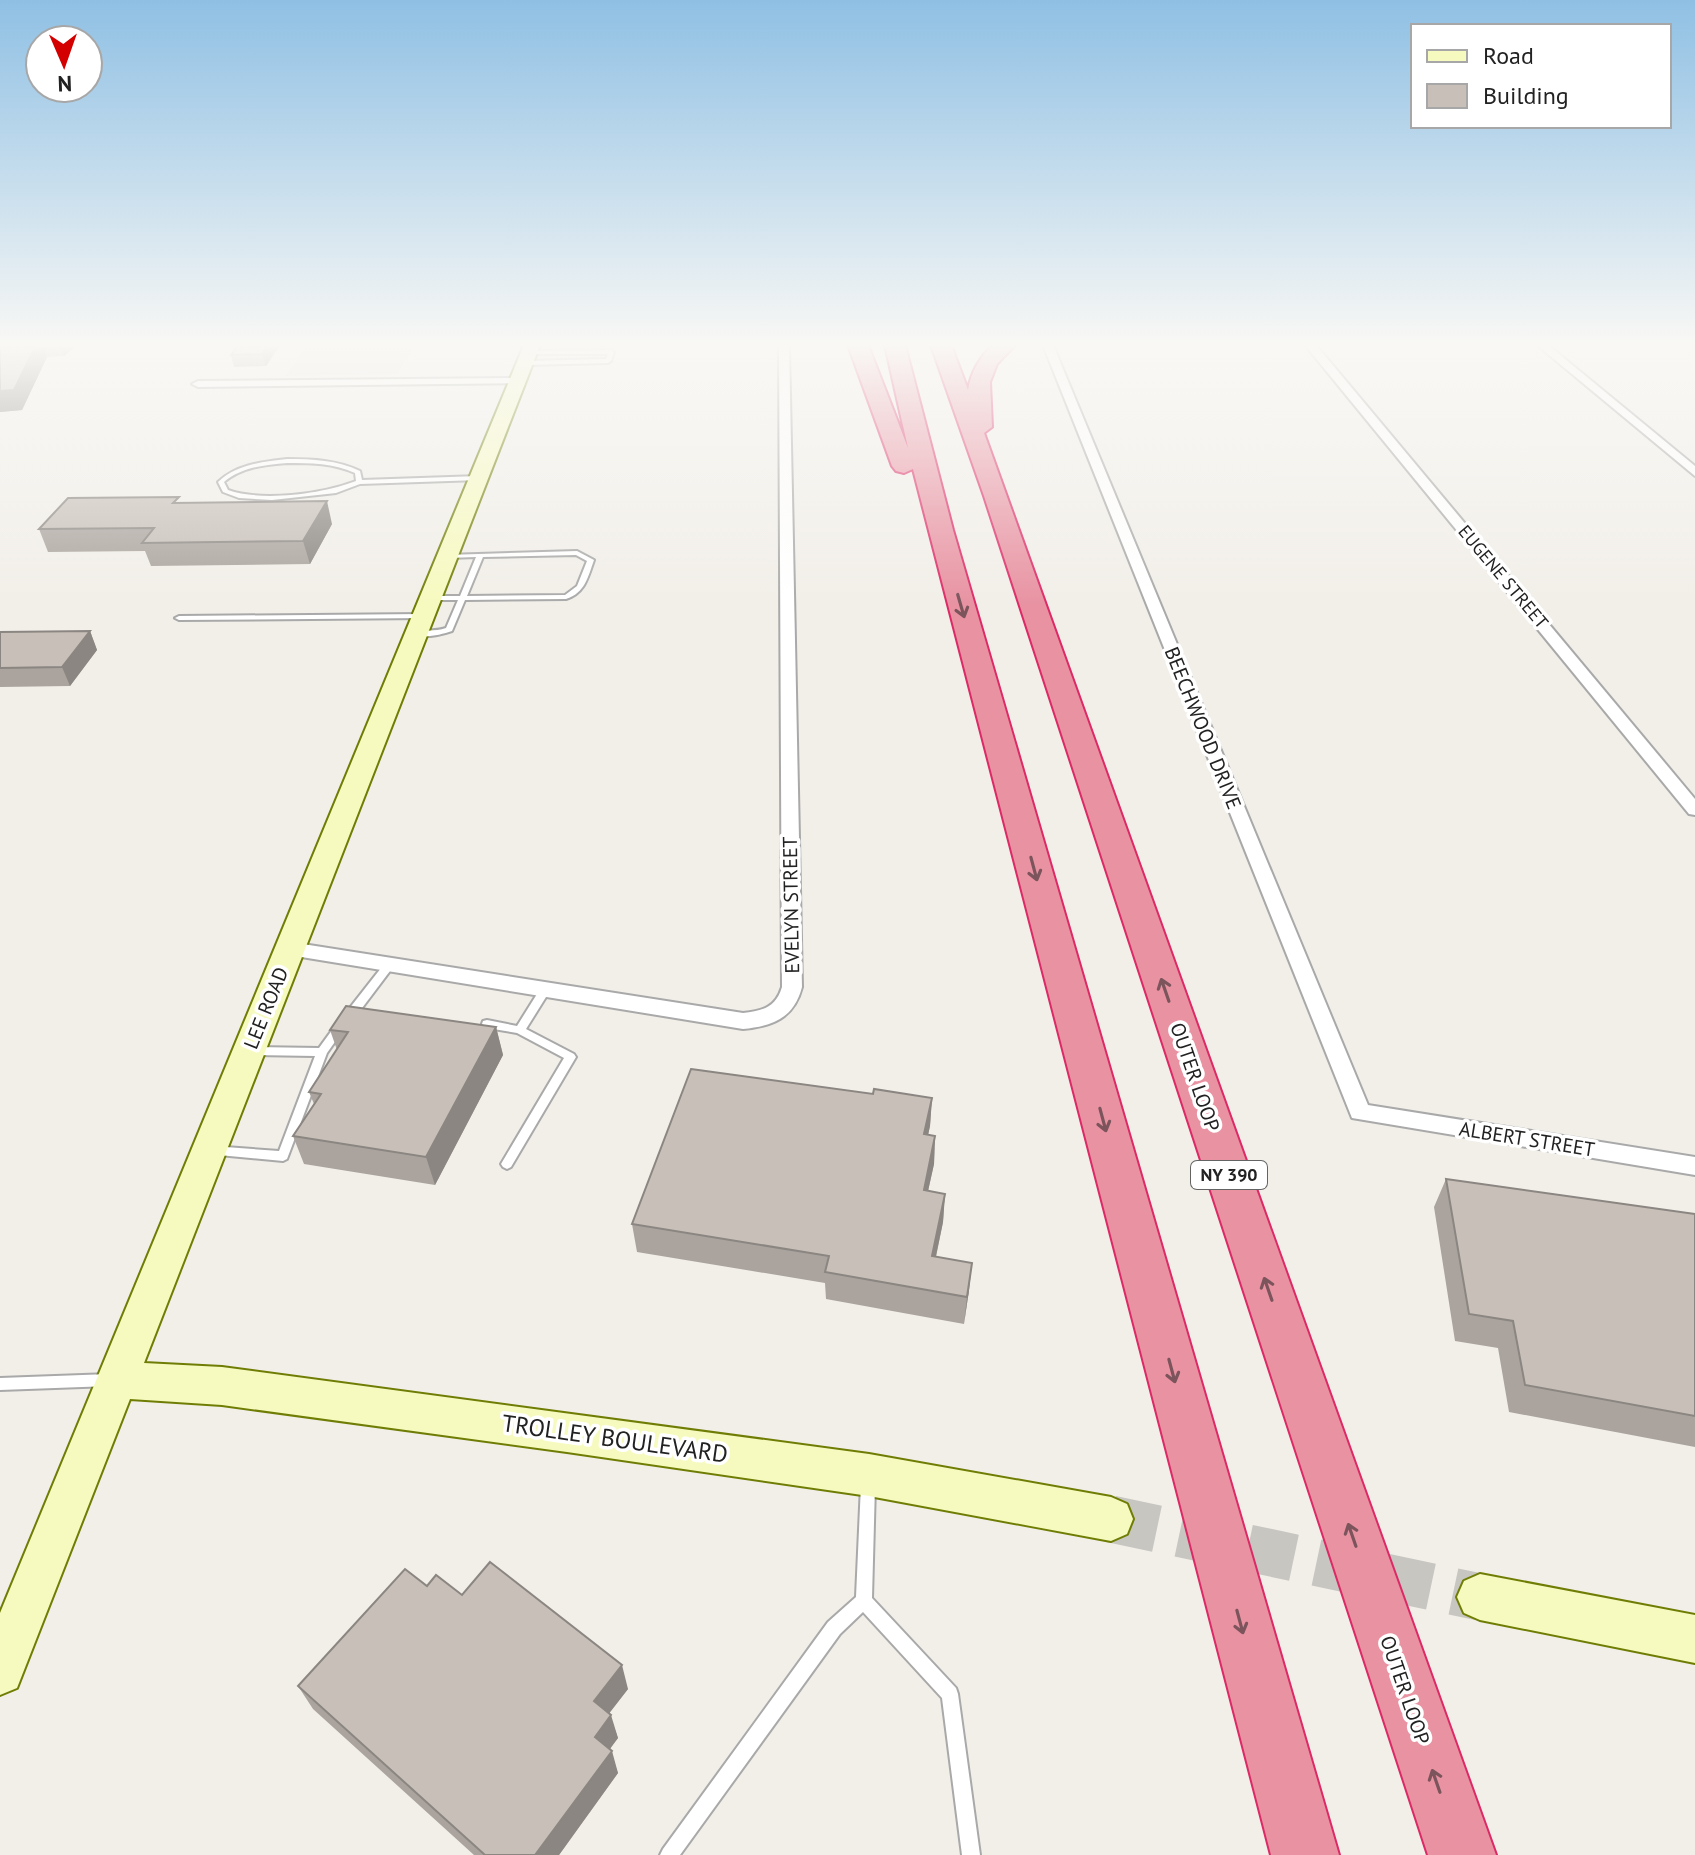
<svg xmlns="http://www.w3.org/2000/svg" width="1695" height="1855" viewBox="0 0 1695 1855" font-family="'PT Sans',sans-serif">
<rect width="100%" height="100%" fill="#f2efe9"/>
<polygon fill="#e2e2e2" points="308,345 415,345 397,374 285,376"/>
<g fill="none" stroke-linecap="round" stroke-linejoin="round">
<polyline stroke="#c8c6c1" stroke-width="47" stroke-dasharray="47 23" stroke-linecap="butt" points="1111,1519 1480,1597"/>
<defs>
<g id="lane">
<polygon points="611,350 614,352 611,361 608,363 525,365 522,363 525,361 606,359 608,354 527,354 527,352 529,351"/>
<path d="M287 459C313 459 337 460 360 471L362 480 479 476 482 478 479 480 360 484 336 493 272 500 239 498 223 492 218 482C237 464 262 462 287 459ZM287 463C311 463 333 463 355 473L356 481C322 494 262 502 228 490L224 482C242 467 264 465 287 463Z"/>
<path d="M577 551 594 560C588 577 585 593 566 599L465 600 452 631C440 635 424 639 412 634 422 629 435 632 446 628L458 600H431L427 598 431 596H460L476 557 448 558 446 557V555ZM576 555 587 561 577 586 565 595 467 596 483 557Z"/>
<polygon points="424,614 428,616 427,618 179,620 175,618 179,616"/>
<polygon points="389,962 394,965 393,967 353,1020 345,1020 344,1017 345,1014 385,963"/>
<polygon points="546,985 551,989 526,1029 574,1054 576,1057 511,1167 507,1169 503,1167 501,1164 564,1058 517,1033 487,1028 483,1027 482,1024 483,1021 487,1020 517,1026 542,986"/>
<polygon points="339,1025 343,1026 344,1029 327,1053 287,1159 283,1161 208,1154 206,1151 208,1148 212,1146 279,1151 315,1056 254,1055 250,1054 248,1051 250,1048 254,1047 319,1048 335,1026"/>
<polygon points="110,1374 115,1376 117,1380 115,1384 110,1386 0,1390 0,1378"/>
<polygon points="868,1478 873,1480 875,1485 872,1598 956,1688 958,1694 980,1855 962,1855 942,1698 863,1612 840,1634 680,1855 660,1855 663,1849 828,1622 856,1597 861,1485 863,1480"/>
</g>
<g id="street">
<path d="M779 345H789L802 987C794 1018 773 1026 743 1029L283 954 280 949 283 944 290 942 743 1013C763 1011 776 1007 782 987Z"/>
<polygon points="1043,345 1053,345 1368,1105 1695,1157 1695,1175 1352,1118"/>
<polygon points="1305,345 1316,345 1695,799 1695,815 1689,814"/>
<polygon points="1537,345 1548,345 1695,466 1695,476"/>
<polygon points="518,378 523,381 522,383 198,387 192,384 198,381"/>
</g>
<g id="secondary">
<polygon points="524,345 540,345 144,1363 222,1367 869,1454 1111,1497 1127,1504 1133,1519 1127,1534 1111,1541 869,1496 567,1452 222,1405 130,1399 17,1688 0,1695 0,1613"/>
<polygon points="1480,1574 1695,1615 1695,1663 1480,1620 1464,1613 1457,1597 1464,1581"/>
</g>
<g id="highway">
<polygon points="848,345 868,345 908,448 885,345 905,345 953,530 1339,1855 1271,1855 913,469 904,473 896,471 892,466"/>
<path d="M931 345H951L968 390C971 372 980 357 993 345H1015L997 364 990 382 992 427 984 433 1496 1855H1428L984 496Z"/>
</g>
</defs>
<use href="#lane" stroke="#a9a9a9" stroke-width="4"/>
<use href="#street" stroke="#a9a9a9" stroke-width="4"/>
<use href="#secondary" stroke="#707d05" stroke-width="4"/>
<use href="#highway" stroke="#dc2a67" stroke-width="4"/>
<use href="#lane" fill="#fff" fill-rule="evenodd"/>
<use href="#street" fill="#fff" fill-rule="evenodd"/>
<use href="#secondary" fill="#f7fabf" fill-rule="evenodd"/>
<use href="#highway" fill="#e892a2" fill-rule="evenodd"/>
</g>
<g fill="#aba49e">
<polygon points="0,345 77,345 64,356 47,357 22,410 0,412"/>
<polygon points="238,345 280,345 266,366 234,367 231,355"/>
<polygon points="181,503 332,524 310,564 151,566 145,551 48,552 39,529"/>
<polygon points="90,631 97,650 70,686 0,687 0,632"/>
<polygon points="496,1027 503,1055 435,1185 304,1164 293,1136 314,1104 309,1092 337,1050 330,1030"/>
<polygon points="932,1098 930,1126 928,1135 935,1136 934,1164 928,1191 945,1194 943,1222 936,1257 969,1290 964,1324 826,1299 825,1283 637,1252 632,1224"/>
<polygon points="1446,1179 1695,1214 1695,1447 1509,1412 1498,1348 1455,1341 1434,1207"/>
<polygon points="427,1586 628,1689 609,1713 618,1738 609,1749 618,1773 559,1855 474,1855 313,1709 298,1686"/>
</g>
<g fill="#8b8681">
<polygon points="36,345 43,345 47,357 22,410 0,412 0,391"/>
<polygon points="60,345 77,345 64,356"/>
<polygon points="269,345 280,345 266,366 262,354"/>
<polygon points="327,501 332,524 310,564 303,541"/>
<polygon points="90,631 97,650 70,686 62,667"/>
<polygon points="496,1027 503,1055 435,1185 426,1157"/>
<polygon points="932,1098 930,1126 922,1162 924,1134"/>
<polygon points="935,1136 934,1164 922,1218 924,1190"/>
<polygon points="945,1194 943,1222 930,1284 932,1256"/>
<polygon points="972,1263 969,1290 964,1324 967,1297"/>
<polygon points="622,1665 628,1689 601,1724 594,1701"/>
<polygon points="611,1715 618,1738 602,1760 595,1737"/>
<polygon points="612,1751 618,1773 559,1855 535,1855"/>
</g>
<g fill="#c7bfb8" stroke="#8b8681" stroke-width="2">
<polygon points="0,345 36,345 14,390 0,391"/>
<polygon points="238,345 269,345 262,354 231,355"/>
<polygon points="179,497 173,503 327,501 303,541 142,543 154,528 39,529 68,498"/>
<polygon points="90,631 62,667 0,668 0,632"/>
<polygon points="346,1006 496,1027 426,1157 293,1136 321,1094 309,1092 348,1032 330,1030"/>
<polygon points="691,1069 873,1094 874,1089 932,1098 924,1134 935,1136 924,1190 945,1194 932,1256 972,1263 967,1297 825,1272 829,1256 632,1224"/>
<polygon points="1446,1179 1695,1214 1695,1416 1525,1385 1513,1321 1469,1314"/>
<polygon points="490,1562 622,1665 594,1701 611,1715 595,1737 612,1751 535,1855 485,1855 298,1686 405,1569 427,1586 436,1575 462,1595"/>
</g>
<defs><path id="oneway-shaft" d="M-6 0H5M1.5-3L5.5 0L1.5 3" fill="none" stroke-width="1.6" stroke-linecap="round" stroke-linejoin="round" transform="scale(2)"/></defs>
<g stroke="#7b545c">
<use href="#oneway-shaft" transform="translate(961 606) rotate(74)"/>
<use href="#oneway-shaft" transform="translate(1034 869) rotate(75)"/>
<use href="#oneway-shaft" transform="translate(1165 990) rotate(-109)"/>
<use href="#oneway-shaft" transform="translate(1103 1120) rotate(75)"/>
<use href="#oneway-shaft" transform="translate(1268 1289) rotate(-109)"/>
<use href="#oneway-shaft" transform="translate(1172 1371) rotate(75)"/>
<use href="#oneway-shaft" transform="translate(1352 1535) rotate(-109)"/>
<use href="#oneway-shaft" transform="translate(1240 1622) rotate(75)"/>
<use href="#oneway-shaft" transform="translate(1436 1781) rotate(-109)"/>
</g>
<linearGradient id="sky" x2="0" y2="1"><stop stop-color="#8fc0e4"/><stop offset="0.57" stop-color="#f9f8f5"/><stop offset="1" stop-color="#f9f8f5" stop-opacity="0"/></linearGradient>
<rect width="1695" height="605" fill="url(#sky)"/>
<g text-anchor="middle" stroke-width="7" stroke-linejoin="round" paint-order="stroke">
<g font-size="18" fill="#222" stroke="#fff">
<text transform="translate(1503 577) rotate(50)" y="6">EUGENE STREET</text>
</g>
<rect fill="#fff" stroke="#646464" stroke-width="2" x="1191" y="1161" width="76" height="28" rx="6"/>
<g font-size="18" font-weight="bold" fill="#222">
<text x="1229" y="1181">NY 390</text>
</g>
<g font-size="20" fill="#222" stroke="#fff">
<text transform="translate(1203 728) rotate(68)" y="7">BEECHWOOD DRIVE</text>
<text transform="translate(791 905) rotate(-91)" y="7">EVELYN STREET</text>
<text transform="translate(266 1008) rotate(-68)" y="7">LEE ROAD</text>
<text transform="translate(1195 1077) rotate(71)" y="7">OUTER LOOP</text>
<text transform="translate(1527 1139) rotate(9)" y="7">ALBERT STREET</text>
<text transform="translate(1405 1690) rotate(71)" y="7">OUTER LOOP</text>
</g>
<g font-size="24" fill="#222" stroke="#fff">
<text transform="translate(615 1439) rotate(8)" y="8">TROLLEY BOULEVARD</text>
</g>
</g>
<rect x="1411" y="24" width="260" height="104" fill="#ffffff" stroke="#a7a7a7" stroke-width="2"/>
<rect x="1427" y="50" width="40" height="12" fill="#f7fabf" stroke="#a7a7a7" stroke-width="2"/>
<text x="1483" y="64" font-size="24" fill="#222222">Road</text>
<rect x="1427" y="84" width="40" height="24" fill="#c7bfb8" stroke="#a7a7a7" stroke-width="2"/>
<text x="1483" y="104" font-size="24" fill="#222222">Building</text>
<g transform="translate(64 64) rotate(178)"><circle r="38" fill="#ffffff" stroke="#a7a7a7" stroke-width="2"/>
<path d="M0-6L14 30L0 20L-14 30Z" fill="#d40000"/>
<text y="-12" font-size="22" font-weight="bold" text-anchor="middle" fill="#222222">N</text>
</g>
</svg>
